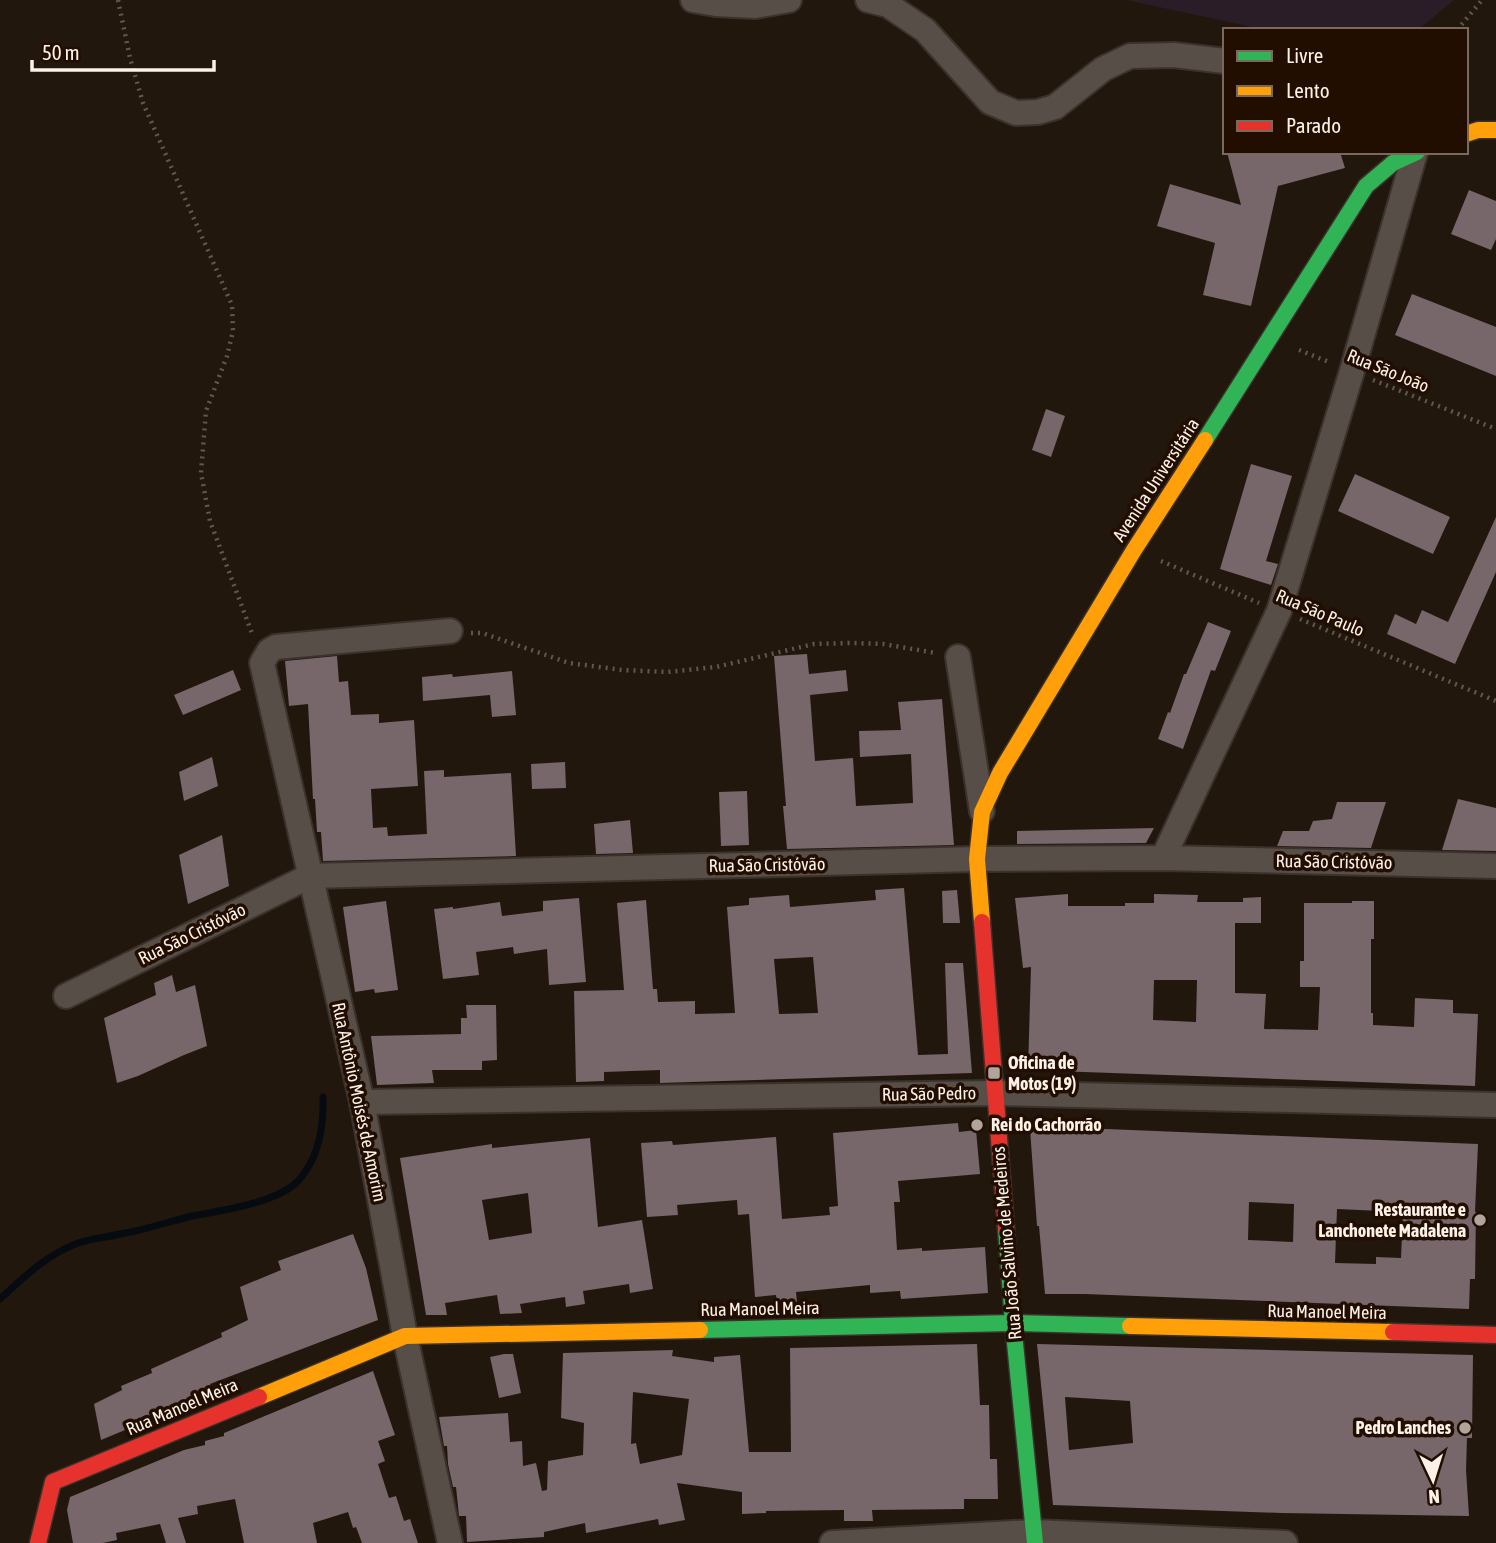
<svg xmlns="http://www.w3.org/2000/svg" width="1496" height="1543" viewBox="0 0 1496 1543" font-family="'Asap Condensed',sans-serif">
<rect width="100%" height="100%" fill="#22170c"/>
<polygon fill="#2a1d27" points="1126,0 1454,0 1418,30 1266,30"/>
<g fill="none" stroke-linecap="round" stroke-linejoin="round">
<path stroke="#050b10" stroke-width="7" d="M0 1299C24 1277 46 1255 78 1243 93 1238 109 1237 125 1233 149 1229 173 1220 197 1215 225 1210 278 1202 298 1181 319 1158 324 1127 323 1097"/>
</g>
<g fill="#77666a" fill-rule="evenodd">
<polygon points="1227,152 1340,152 1345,168 1278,186 1251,306 1203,295 1215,243 1157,226 1170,184 1241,205"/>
<polygon points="1469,190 1496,201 1496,239 1491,250 1451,234"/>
<polygon points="1412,294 1496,327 1496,376 1395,335"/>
<polygon points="1046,409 1065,416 1051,457 1032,450"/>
<polygon points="1251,464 1292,476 1266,561 1278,564 1271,585 1220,569"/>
<polygon points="1355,474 1450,517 1433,554 1338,511"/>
<polygon points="1496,517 1496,572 1455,664 1387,634 1395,614 1416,624 1422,610 1448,622"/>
<polygon points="1208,622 1231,631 1215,671 1211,670 1183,749 1158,739 1168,712 1170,713 1184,674 1186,674"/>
<polygon points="807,654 809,674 846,670 848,691 810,695 815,761 853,758 856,806 913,803 911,754 860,757 859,731 901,730 898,702 942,699 954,845 787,849 783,806 786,806 774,656"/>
<polygon points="337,656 339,682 348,681 351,715 379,714 379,723 414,720 418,786 371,789 373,828 387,827 388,836 427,834 424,771 444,770 444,777 511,773 516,856 323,861 321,832 317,832 315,799 313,799 308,704 289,706 285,661"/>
<polygon points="233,670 241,690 183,715 174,695"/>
<polygon points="512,671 516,715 492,717 490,695 423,701 422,677 452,674 453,677"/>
<polygon points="212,757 218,786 184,801 179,772"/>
<polygon points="565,762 566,788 532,789 531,764"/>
<polygon points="747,791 749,845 721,846 719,792"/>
<polygon points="1458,799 1496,808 1496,851 1442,850"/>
<polygon points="1337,802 1386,802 1371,848 1277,846 1283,831 1309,831 1313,821 1332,819"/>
<polygon points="630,820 633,853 596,854 594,824"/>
<polygon points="1154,828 1146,843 1017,844 1017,831"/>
<polygon points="222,835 229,886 188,904 179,855"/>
<path d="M904 888 918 1055 948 1054 945 963H963L972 1073 660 1083V1070L604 1072V1081L576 1082 574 991 624 990 617 903 646 900 653 989H657L658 1002 695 1001V1014L735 1013 727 907 749 905V898L789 895 790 907 876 900 875 890ZM813 957 818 1013 779 1014 774 959Z"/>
<polygon points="957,890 960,923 943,923 942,891"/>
<path d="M1068 894V906H1125V903H1154V894L1198 895 1197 902H1243V898L1261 897V923H1235V993L1266 994 1264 1029 1318 1030 1320 987H1300V961H1304V903H1352V901H1374V939H1371V1013H1373V1025L1414 1027 1415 998 1453 1000V1013L1478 1014 1475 1086 1028 1070 1031 967 1023 968 1015 898ZM1154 980H1197L1196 1022 1153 1020Z"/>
<polygon points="579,898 586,982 549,985 547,949 514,954 513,947 476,952 479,975 443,979 434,909 453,907 453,909 500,902 502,916 543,911 543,901"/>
<polygon points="386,901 398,990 375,993 374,989 355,992 343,907"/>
<polygon points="172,975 176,992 195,985 207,1046 184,1055 138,1076 117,1083 104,1018 156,995 154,983"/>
<polygon points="466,1005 496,1005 497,1060 482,1061 482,1070 432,1070 434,1083 377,1085 371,1036 461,1034 461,1018 467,1018"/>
<polygon points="958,1123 959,1132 976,1130 980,1174 898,1181 900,1202 894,1202 897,1250 922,1248 922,1251 985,1247 988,1293 901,1299 900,1291 870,1293 870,1285 796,1292 797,1303 777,1305 776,1295 755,1297 749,1214 738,1215 737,1200 677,1205 678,1215 647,1217 641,1143 672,1141 673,1145 776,1137 782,1219 830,1215 829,1207 838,1206 833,1133"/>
<path d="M1057 1127 1478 1144 1475 1212H1476L1475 1279H1470L1469 1309 1085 1294H1045L1039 1226H1037L1030 1129ZM1249 1202 1294 1204 1293 1242 1248 1240ZM1337 1209 1403 1212 1401 1258 1376 1257V1264L1335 1263Z"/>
<path d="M590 1138 598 1227 642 1220 653 1289 630 1293 629 1284 583 1291 585 1304 566 1307 565 1297 520 1304 522 1313 500 1314 497 1295 445 1303 447 1315H426L400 1158 492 1144V1148ZM528 1193 532 1233 489 1240 482 1200Z"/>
<polygon points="353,1234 366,1268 378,1320 210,1384 214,1393 101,1440 94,1404 122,1390 121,1386 152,1373 151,1369 222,1337 221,1333 248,1320 240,1287 281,1270 278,1261"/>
<path d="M977 1344 980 1405H989L990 1459H997L998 1499H964V1509L872 1510 873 1521H844V1510L766 1511V1513L742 1514V1492L677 1483 685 1520 659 1525 658 1519 586 1533 585 1523 544 1532V1537L467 1542 466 1516H459L456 1487H453L448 1464 447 1446H444L439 1417 508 1413 510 1442 522 1441 523 1466 536 1463 542 1491 547 1490 548 1461 583 1455 584 1423 561 1418 563 1353 673 1350 672 1356 714 1362V1357L740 1355 749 1452H791L790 1348ZM633 1392 689 1399 682 1455 640 1464 636 1443 631 1444Z"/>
<path d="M1037 1344 1473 1355 1472 1438H1467L1466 1470 1469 1516 1281 1513 1053 1505ZM1065 1397 1130 1401 1133 1443 1069 1450Z"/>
<polygon points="504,1354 513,1354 521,1393 499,1398 490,1357"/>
<polygon points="373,1371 395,1435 378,1441 385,1461 378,1464 389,1498 396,1496 404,1521 410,1519 418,1543 362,1543 356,1527 353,1528 348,1512 313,1523 317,1543 244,1543 235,1499 197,1506 198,1514 178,1518 186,1543 166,1543 160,1524 116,1533 117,1540 103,1543 73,1543 67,1510 70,1497 184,1450 205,1445 205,1441 224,1436 224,1433"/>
</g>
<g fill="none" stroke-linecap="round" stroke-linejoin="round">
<defs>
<g id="street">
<polyline points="693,0 716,4 755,6 789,0"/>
<polyline points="868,0 888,5 925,30 990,102 1016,113 1038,112 1055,107 1103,69 1130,56 1174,55 1225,61"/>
<polyline points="450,631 276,647 269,651 262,663 362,1102 405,1336 450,1543"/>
<polyline points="958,657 982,811"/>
<polyline points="1163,858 1279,611 1352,371 1415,153"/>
<polyline points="66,996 310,876 977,859 1163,858 1496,866"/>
<polyline points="362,1102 995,1093 1496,1105"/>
<polyline points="832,1543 1034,1532 1285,1543"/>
</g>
<g id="fast">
<polyline points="1205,440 1366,186 1393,163 1417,152"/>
<polyline points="1006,1228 1013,1323 1035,1543"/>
<polyline points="700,1330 1013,1323 1130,1326"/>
</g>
<g id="slow">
<polyline points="1466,134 1478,130 1496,130"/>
<polyline points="982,922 977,859 982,812 1000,773 1134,550 1205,440"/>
<polyline points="1130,1326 1393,1332"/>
<polyline points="259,1397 405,1336 700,1330"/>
</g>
<g id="jam">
<polyline points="982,922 1006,1228"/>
<polyline points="1393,1332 1496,1335"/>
<polyline points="38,1543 53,1482 259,1397"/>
</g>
</defs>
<use href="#street" stroke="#3b322d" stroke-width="28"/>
<use href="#fast" stroke="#3b322d" stroke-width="19"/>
<use href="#slow" stroke="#3b322d" stroke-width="19"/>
<use href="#jam" stroke="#3b322d" stroke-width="19"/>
<g stroke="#5f5851" stroke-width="4.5" stroke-dasharray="2 5" stroke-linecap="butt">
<polyline points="118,0 130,58 143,103 232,305 233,331 227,356 206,411 201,473 210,521 253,636"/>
<polyline points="1457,30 1482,0"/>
<polyline points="1299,350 1329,362"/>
<polyline points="1373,380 1496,429"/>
<polyline points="1161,561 1259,603"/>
<polyline points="1300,619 1496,701"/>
<polyline points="471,633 482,633 569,663 622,670 667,672 716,667 814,644 851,643 883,644 936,653"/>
</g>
<use href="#street" stroke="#574e47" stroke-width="24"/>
<use href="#fast" stroke="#30b455" stroke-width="16"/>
<use href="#slow" stroke="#ff9f0a" stroke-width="16"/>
<use href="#jam" stroke="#e5322d" stroke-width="16"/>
</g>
<g fill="#b1a59b" stroke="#210e00" stroke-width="2.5">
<rect x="987" y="1066" width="14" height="14" rx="3.5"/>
<circle cx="977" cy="1125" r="7"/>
<circle cx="1480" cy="1220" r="7"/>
<circle cx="1465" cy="1428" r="7"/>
</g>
<g text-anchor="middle" stroke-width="7" stroke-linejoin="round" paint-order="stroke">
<g font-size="18" fill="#fef2e8" stroke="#210e00">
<text transform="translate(1388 371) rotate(22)" y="6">Rua São João</text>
<text transform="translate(1156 480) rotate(-57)" y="6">Avenida Universitária</text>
<text transform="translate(1320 613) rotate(23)" y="6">Rua São Paulo</text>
<text transform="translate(1334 862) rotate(1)" y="6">Rua São Cristóvão</text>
<text transform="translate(767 865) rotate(-1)" y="6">Rua São Cristóvão</text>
<text transform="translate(192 934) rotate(-26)" y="6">Rua São Cristóvão</text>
<text transform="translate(929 1094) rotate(-1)" y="6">Rua São Pedro</text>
<text transform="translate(359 1102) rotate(78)" y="6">Rua Antônio Moisés de Amorim</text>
<text transform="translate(1007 1243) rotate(-95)" y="6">Rua João Salvino de Medeiros</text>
<text transform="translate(760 1309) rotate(-1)" y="6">Rua Manoel Meira</text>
<text transform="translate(1327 1312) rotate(1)" y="6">Rua Manoel Meira</text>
<text transform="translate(182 1407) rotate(-23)" y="6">Rua Manoel Meira</text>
</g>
<g font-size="18" font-weight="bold" fill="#fef2e8" stroke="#210e00" text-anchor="start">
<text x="1008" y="1069">Oficina de<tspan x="1008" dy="21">Motos (19)</tspan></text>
<text x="991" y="1131">Rei do Cachorrão</text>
<text x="1466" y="1216" text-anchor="end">Restaurante e<tspan x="1466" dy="21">Lanchonete Madalena</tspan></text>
<text x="1451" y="1434" text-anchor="end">Pedro Lanches</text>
</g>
</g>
<rect x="1223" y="28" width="245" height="126" fill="#210e00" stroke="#79695d" stroke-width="2"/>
<rect x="1237" y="51" width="35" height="10" fill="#30b455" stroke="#79695d" stroke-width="2"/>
<text x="1286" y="63" font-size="21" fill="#fef2e8">Livre</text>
<rect x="1237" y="86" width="35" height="10" fill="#ff9f0a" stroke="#79695d" stroke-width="2"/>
<text x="1286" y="98" font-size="21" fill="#fef2e8">Lento</text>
<rect x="1237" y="121" width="35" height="10" fill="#e5322d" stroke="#79695d" stroke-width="2"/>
<text x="1286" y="133" font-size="21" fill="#fef2e8">Parado</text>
<g transform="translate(1433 1480) rotate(176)" stroke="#210e00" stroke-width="5" paint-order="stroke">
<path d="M0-5L12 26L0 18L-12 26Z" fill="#fef2e8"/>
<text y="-10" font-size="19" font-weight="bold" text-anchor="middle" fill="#fef2e8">N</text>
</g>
<path d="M32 60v10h182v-10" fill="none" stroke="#fef2e8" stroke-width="3.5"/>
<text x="42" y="60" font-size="21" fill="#fef2e8" stroke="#210e00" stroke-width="5" paint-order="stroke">50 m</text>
</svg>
